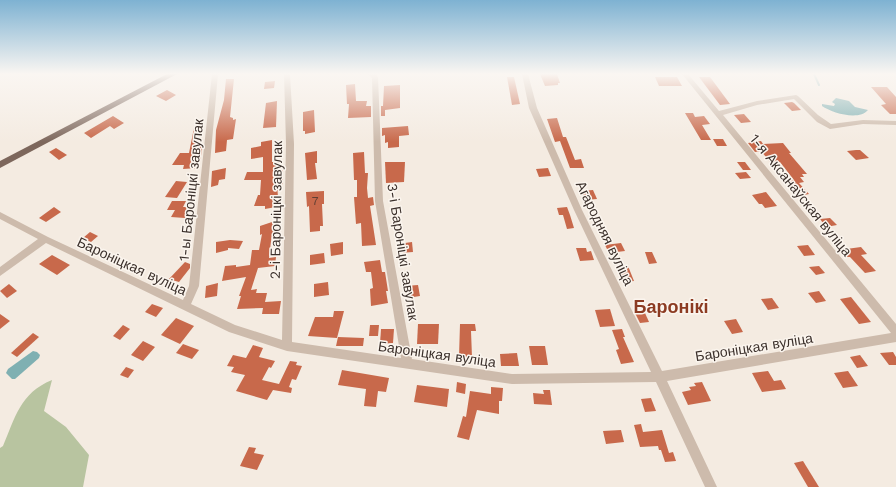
<svg xmlns="http://www.w3.org/2000/svg" width="896" height="487" viewBox="0 0 896 487" font-family="'Work Sans',sans-serif">
<rect width="100%" height="100%" fill="#f4ebe1"/>
<path fill="#b8c4a0" d="M52 380 44 411 66 427 89 455 83 487H0V448L3 446C15 418 20 393 52 380Z"/>
<g fill="#7fb0b2">
<path d="M836 98 849 101 855 107 868 110C859 121 832 113 822 106V104L834 106 835 104 832 102Z"/>
<polygon points="33,351 37,352 40,355 39,358 15,379 12,379 6,373 8,369"/>
</g>
<g fill="none" stroke-linecap="round" stroke-linejoin="round">
<polyline stroke="#7fb0b2" stroke-width="2" points="814,74 819,85"/>
</g>
<g fill="#c8694b">
<polygon points="540,74 557,74 560,83 558,83 558,85 545,86"/>
<polygon points="507,77 514,77 520,104 512,105"/>
<polygon points="655,77 677,77 682,86 659,86"/>
<polygon points="699,77 710,77 730,104 720,105"/>
<polygon points="226,79 234,79 230,117 233,118 233,120 236,119 233,139 227,140 226,151 215,153 216,130 224,100"/>
<polygon points="275,81 274,88 264,89 265,82"/>
<polygon points="355,84 356,101 367,101 366,106 371,106 371,117 348,118 349,104 347,104 346,85"/>
<polygon points="400,85 400,108 385,110 385,116 381,116 381,106 383,106 384,86"/>
<polygon points="871,87 887,87 896,97 896,114 890,114 881,105 886,104"/>
<polygon points="167,90 176,95 166,101 156,96"/>
<polygon points="277,101 276,127 263,128 266,103"/>
<polygon points="792,102 794,103 801,110 792,111 784,103"/>
<polygon points="314,110 315,132 305,134 305,131 303,131 303,112"/>
<polygon points="685,113 693,113 695,117 704,116 710,124 702,125 711,140 701,140"/>
<polygon points="744,114 751,122 741,123 734,115"/>
<polygon points="113,116 124,123 114,129 110,126 91,138 84,133"/>
<polygon points="557,118 563,137 566,137 575,160 581,159 584,168 570,168 560,141 555,142 547,119"/>
<polygon points="408,126 409,135 399,136 399,147 388,148 388,142 385,143 385,135 382,136 382,128"/>
<polygon points="194,128 199,128 197,144 203,144 200,162 198,162 197,168 183,169 184,165 172,165 180,153 189,153"/>
<polygon points="713,139 723,139 727,146 717,146"/>
<polygon points="272,140 272,162 279,162 279,170 283,170 283,184 277,185 278,197 277,197 276,207 265,209 265,206 254,206 258,195 260,195 261,180 244,180 247,172 263,172 263,157 251,159 251,148 261,146 261,142"/>
<polygon points="761,141 763,144 783,143 791,153 789,153 807,174 802,174 804,177 800,177 804,182 799,183 809,194 799,196 786,181 794,180 780,162 771,163 761,151 755,152 748,143"/>
<polygon points="56,148 67,155 59,160 49,152"/>
<polygon points="856,150 860,150 869,158 856,160 847,151"/>
<polygon points="317,151 317,163 315,163 317,179 307,180 305,153"/>
<polygon points="364,152 365,173 368,173 367,188 368,198 373,197 374,205 370,206 376,245 362,246 361,223 356,224 354,197 357,197 357,180 354,180 353,153"/>
<polygon points="385,162 405,162 404,182 386,183"/>
<polygon points="737,162 745,162 751,170 743,170"/>
<polygon points="226,168 225,179 219,180 218,185 211,187 212,171"/>
<polygon points="548,168 551,176 539,177 536,169"/>
<polygon points="746,172 751,178 740,179 735,173"/>
<polygon points="176,181 187,182 177,198 165,197"/>
<polygon points="593,190 597,199 585,200 581,191"/>
<polygon points="324,191 324,204 322,204 323,226 320,226 320,231 310,232 309,206 307,207 306,192"/>
<polygon points="766,192 777,206 765,208 762,204 759,204 752,195"/>
<polygon points="172,201 186,201 183,207 191,207 185,218 171,217 175,210 167,210"/>
<polygon points="54,207 61,212 46,222 39,218"/>
<polygon points="567,207 570,215 574,228 567,229 563,215 559,215 557,208"/>
<polygon points="830,218 837,225 826,227 820,219"/>
<polygon points="275,221 275,232 272,233 269,258 276,257 275,266 258,268 251,290 257,289 256,293 267,293 265,302 281,301 279,314 262,314 263,308 237,309 241,296 239,296 246,277 222,281 225,266 236,265 236,267 250,265 252,250 259,250 262,234 260,235 260,226"/>
<polygon points="90,232 98,236 91,242 83,238"/>
<polygon points="230,240 243,241 239,249 228,248 228,250 216,253 216,242"/>
<polygon points="343,242 343,254 331,256 330,244"/>
<polygon points="412,242 413,252 399,253 398,244"/>
<polygon points="621,243 625,251 609,253 605,245"/>
<polygon points="808,245 815,255 804,256 797,246"/>
<polygon points="861,247 867,254 861,255 876,271 865,273 850,257 845,257 839,250"/>
<polygon points="576,248 586,248 587,252 591,251 594,260 580,261"/>
<polygon points="645,252 652,252 657,263 649,264"/>
<polygon points="324,253 325,263 310,265 310,255"/>
<polygon points="52,255 70,265 57,275 39,264"/>
<polygon points="380,260 382,272 385,272 388,291 386,291 388,303 371,306 370,289 373,288 371,272 366,272 364,262"/>
<polygon points="185,262 190,264 190,268 179,282 169,279"/>
<polygon points="628,266 634,281 624,282 618,267"/>
<polygon points="819,266 825,273 816,275 809,267"/>
<polygon points="328,282 329,295 314,297 314,284"/>
<polygon points="218,283 217,296 205,298 206,286"/>
<polygon points="9,284 17,291 7,298 0,291"/>
<polygon points="418,285 420,296 407,298 405,286"/>
<polygon points="819,291 826,301 816,303 808,293"/>
<polygon points="851,297 871,322 859,324 840,299"/>
<polygon points="772,298 779,308 768,310 761,299"/>
<polygon points="152,304 163,308 156,317 145,312"/>
<polygon points="610,309 615,326 600,327 595,310"/>
<polygon points="334,311 344,311 337,338 308,336 315,317 333,317"/>
<polygon points="635,313 645,313 649,322 640,323"/>
<polygon points="0,314 10,321 0,329"/>
<polygon points="176,318 194,326 180,344 161,335"/>
<polygon points="736,319 743,332 732,334 724,321"/>
<polygon points="418,324 439,324 438,344 417,344"/>
<polygon points="460,324 475,324 476,331 471,331 472,357 459,357"/>
<polygon points="123,325 130,329 120,340 113,336"/>
<polygon points="370,325 379,325 378,336 369,336"/>
<polygon points="381,329 394,329 393,343 380,344"/>
<polygon points="622,329 625,337 623,337 634,362 621,364 616,350 619,349 612,330"/>
<polygon points="33,333 39,337 17,357 11,353"/>
<polygon points="338,337 364,338 363,346 336,346"/>
<polygon points="143,341 155,347 143,361 131,355"/>
<polygon points="183,344 199,350 192,359 176,353"/>
<polygon points="253,345 263,348 259,357 275,361 271,368 269,367 262,380 279,384 290,361 297,362 296,365 302,366 296,380 292,379 289,387 292,388 291,393 273,390 267,400 236,391 245,375 231,372 234,367 227,366 233,355 246,358"/>
<polygon points="529,346 545,346 548,365 532,365"/>
<polygon points="893,352 896,357 896,365 889,365 880,353"/>
<polygon points="517,353 519,366 501,366 500,354"/>
<polygon points="860,355 868,366 857,368 850,357"/>
<polygon points="126,367 134,370 128,378 120,375"/>
<polygon points="342,370 389,378 386,392 378,391 376,407 364,406 366,389 338,385"/>
<polygon points="768,371 774,381 781,380 786,389 762,392 752,373"/>
<polygon points="848,371 858,386 843,388 834,373"/>
<polygon points="457,382 466,384 465,394 456,392"/>
<polygon points="702,382 711,401 688,405 682,392 691,390 689,387 696,386 694,383"/>
<polygon points="417,385 449,389 447,407 414,402"/>
<polygon points="491,387 503,388 502,401 499,401 499,414 477,410 469,440 457,437 463,416 466,417 470,391 491,394"/>
<polygon points="543,390 550,390 552,405 534,404 533,393 544,394"/>
<polygon points="651,398 656,411 645,412 641,399"/>
<polygon points="641,424 643,432 662,430 669,453 673,452 676,461 665,462 661,450 659,450 658,446 640,447 634,425"/>
<polygon points="621,430 624,442 606,444 603,431"/>
<polygon points="249,447 256,448 254,453 264,455 257,470 240,466"/>
<polygon points="803,461 819,487 808,487 794,463"/>
</g>
<g fill="none" stroke-linecap="round" stroke-linejoin="round">
<polygon fill="#cdbbac" fill-rule="evenodd" points="212,74 218,74 199,286 191,304 235,325 282,340 286,144 284,74 290,74 294,144 292,342 401,358 375,201 372,78 368,74 375,74 378,77 383,201 412,359 512,374 651,372 574,210 529,108 522,74 528,74 537,108 582,210 662,371 891,333 682,74 688,74 719,111 757,101 796,95 798,96 818,115 831,124 863,120 896,121 896,125 863,124 830,129 817,122 794,99 757,105 723,115 896,324 896,342 667,381 717,487 705,487 656,382 512,384 287,351 229,332 46,243 0,276 0,267 38,239 0,219 0,212 48,237 183,300 189,286"/>
<polygon fill="#7d675c" fill-rule="evenodd" points="167,74 177,74 0,168 0,161"/>
</g>
<linearGradient id="sky" x2="0" y2="1"><stop stop-color="#7eb2d2"/><stop offset="0.52" stop-color="#faf6f2"/><stop offset="1" stop-color="#faf6f2" stop-opacity="0"/></linearGradient>
<rect width="896" height="142" fill="url(#sky)"/>
<g text-anchor="middle" stroke-width="3" stroke-linejoin="round" paint-order="stroke">
<g font-size="12" fill="#5e3e33">
<text x="315" y="205">7</text>
</g>
<g font-size="14" fill="#3b302b" stroke="#fbf5ee">
<text transform="translate(191 190) rotate(-84)" y="5">1-ы Бароніцкі завулак</text>
<text transform="translate(801 195) rotate(51)" y="5">1-я Аксанаўская вуліца</text>
<text transform="translate(276 210) rotate(-89)" y="5">2-і Бароніцкі завулак</text>
<text transform="translate(605 233) rotate(64)" y="5">Агародняя вуліца</text>
<text transform="translate(403 252) rotate(81)" y="5">3-і Бароніцкі завулак</text>
<text transform="translate(132 266) rotate(25)" y="5">Бароніцкая вуліца</text>
<text transform="translate(754 347) rotate(-9)" y="5">Бароніцкая вуліца</text>
<text transform="translate(437 354) rotate(8)" y="5">Бароніцкая вуліца</text>
</g>
<g font-size="18" font-weight="bold" fill="#8c3b22" stroke="#fbf5ee">
<text x="671" y="313">Баронікі</text>
</g>
</g>
</svg>
